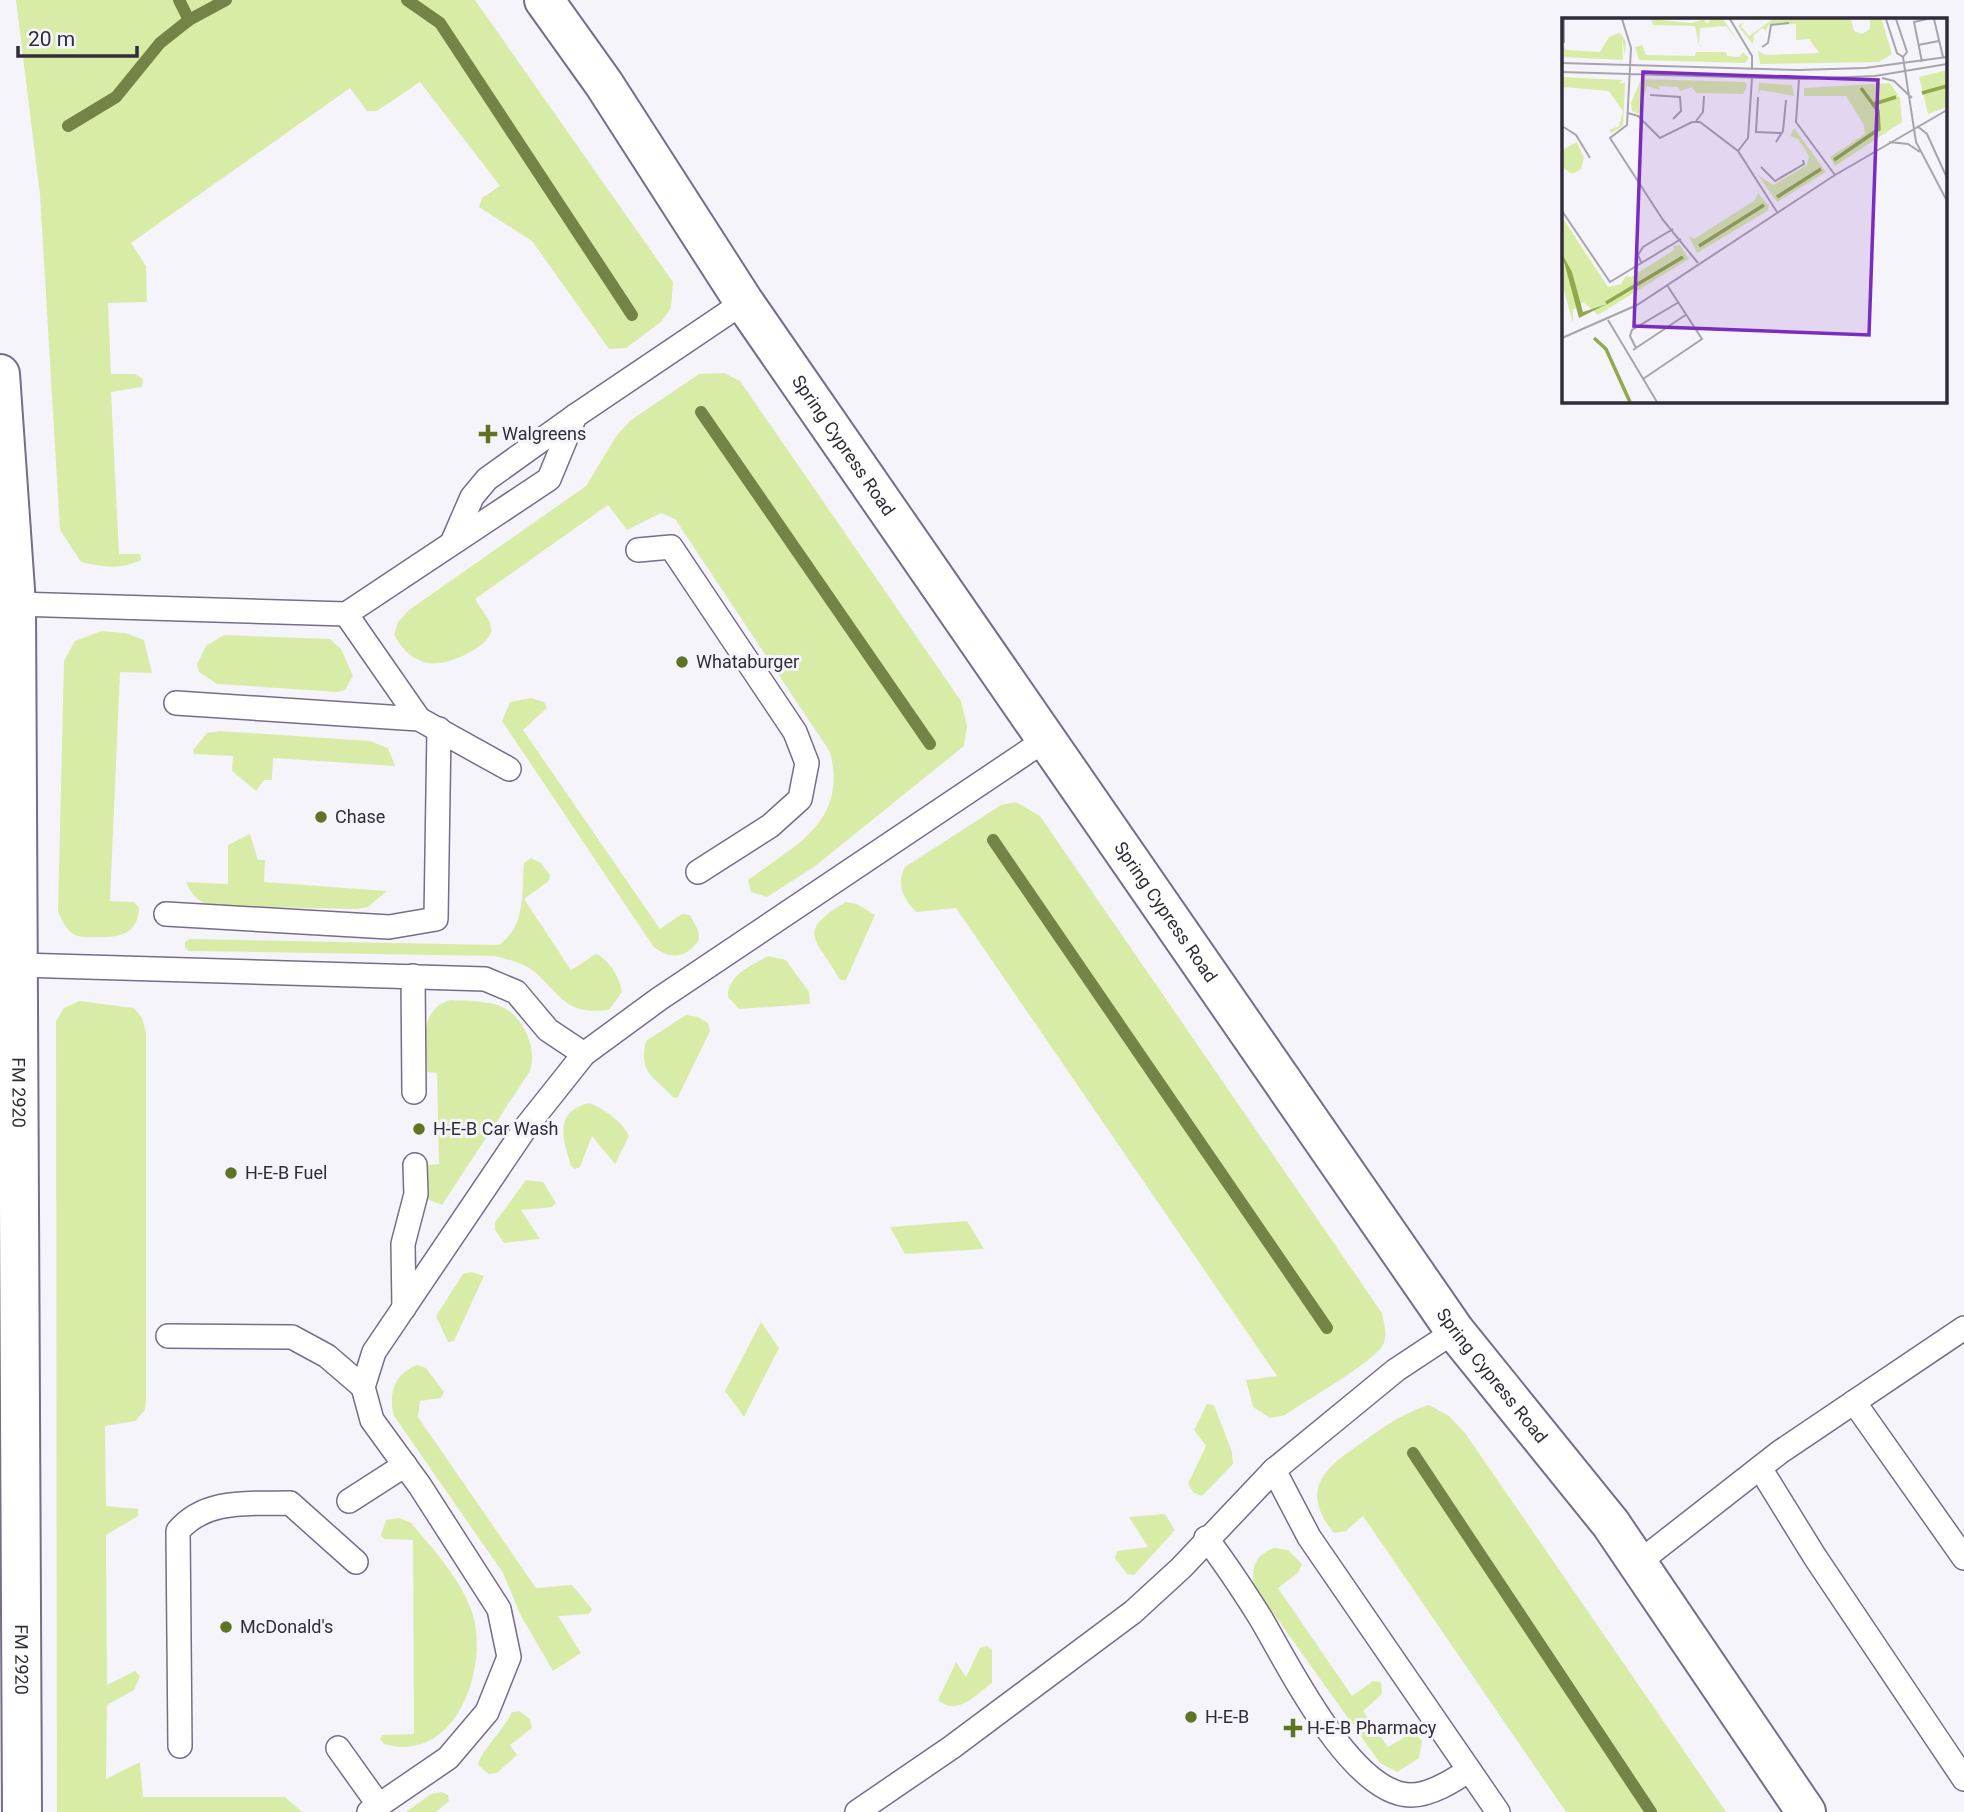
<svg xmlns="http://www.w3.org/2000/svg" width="1964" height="1812" viewBox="0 0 1964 1812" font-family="Roboto,sans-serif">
<rect width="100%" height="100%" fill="#f6f4fb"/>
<g fill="#d8eca8">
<path d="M16 0H475L673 282 671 308 661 322 626 348 609 349 532 241 479 207 482 198 500 186 420 82 377 111H367L350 88 131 243 146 266 147 302 108 303 111 374H135L143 379 142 387 111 392 119 554H140L141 560C121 570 102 567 81 562L60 530 40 195Z"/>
<path d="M724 373 740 381 961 701 967 726 964 746 814 867 767 897 751 892 748 880C795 845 848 822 830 752L675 519 661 513 627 530 608 505 475 599C480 609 493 620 491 632 488 641 479 647 472 651 440 669 414 670 394 635L398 622 409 610 586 486 617 435 631 420 699 374Z"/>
<path d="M101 631 125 633 144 640 152 673 120 672 110 901 134 902 139 908C138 935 118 938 95 937 90 937 83 938 78 936 67 933 62 921 58 911L64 661 75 641Z"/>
<polygon points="224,635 330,639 341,649 353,676 345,690 338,692 217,684 199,672 197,664 206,646"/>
<path d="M531 698 544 702 547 708 523 730 660 929 682 914 690 915 698 930 699 940C686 959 669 960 653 946L502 721 510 702Z"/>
<polygon points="220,731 370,741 388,748 395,766 273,758 272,780 264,780 256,791 232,771 233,756 194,754 193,750 207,733"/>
<path d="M1016 802 1040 816 1382 1313C1384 1323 1388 1335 1383 1345 1375 1361 1304 1402 1285 1415L1270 1418 1253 1407 1246 1380 1277 1376 956 908 916 912C903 899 896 884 905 867L1001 805Z"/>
<path d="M250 834 258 860H265L264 882 387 891 368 907 356 909 213 906C198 902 192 896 186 882L228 884V845Z"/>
<path d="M531 858 541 863 550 875 549 881 524 899 571 970 596 954C609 959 620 979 622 992L609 1010C567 1015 563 998 536 973 525 963 509 960 495 956L189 951 185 948V942L190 939 499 945C527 925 521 893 524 863Z"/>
<path d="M846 902 857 904 875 915 846 980H840C818 939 793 933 846 902Z"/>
<path d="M768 956 786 960 809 992 810 1004 739 1009 728 997C727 975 752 965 768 956Z"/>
<path d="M450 1000C467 1001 484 1000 500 1006 523 1015 538 1048 530 1071L442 1205 427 1199 426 1165 439 1164 437 1073 427 1072C427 1042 417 1011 450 1000Z"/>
<polygon points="79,1001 134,1008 142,1018 146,1032 146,1398 145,1410 135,1421 105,1426 106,1506 138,1509 138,1516 106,1535 107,1685 135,1671 140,1676 134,1690 107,1705 106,1779 140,1762 143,1797 285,1797 302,1812 57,1812 56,1021 64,1008"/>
<path d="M686 1015 698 1017 708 1023 710 1031 678 1097 674 1098C654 1077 638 1073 646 1041Z"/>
<path d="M589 1103C603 1108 623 1122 629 1136L615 1164 592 1136 580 1167 575 1169 571 1166C564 1139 552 1113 589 1103Z"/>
<polygon points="526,1180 543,1182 556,1203 552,1207 521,1210 540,1239 504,1243 495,1230 495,1222"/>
<polygon points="967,1221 984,1249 905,1254 890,1227"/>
<polygon points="472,1272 484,1276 454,1341 448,1342 436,1316 463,1274"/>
<polygon points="761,1322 779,1348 744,1417 725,1391"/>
<path d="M417 1365 426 1368 444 1392 441 1398 420 1401 418 1417 536 1588 572 1585 592 1609 589 1614 558 1616 581 1653 553 1671 520 1614 503 1573 394 1416C388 1394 394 1374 417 1365Z"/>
<polygon points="1207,1404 1214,1405 1232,1452 1233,1464 1202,1496 1194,1493 1188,1484 1206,1446 1194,1430"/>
<path d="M1429 1405 1449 1416 1465 1433 1726 1812H1566L1363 1516 1346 1531 1334 1533C1296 1487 1329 1465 1367 1439 1388 1424 1405 1412 1429 1405Z"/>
<polygon points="1165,1514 1175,1530 1134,1575 1127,1574 1115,1558 1117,1551 1148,1547 1129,1517"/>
<path d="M400 1518 411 1523C433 1549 461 1579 472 1612 490 1667 456 1765 384 1744L380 1739 383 1735 414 1734 413 1540 384 1539 381 1535 386 1520Z"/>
<path d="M1274 1548 1288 1550 1302 1564 1298 1573 1278 1588 1352 1696 1373 1681 1381 1682 1382 1694 1363 1711 1388 1747 1410 1734 1417 1735 1422 1741 1419 1758 1397 1772 1380 1763 1254 1586C1251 1566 1255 1556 1274 1548Z"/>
<path d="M986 1646 992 1649V1683C975 1695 957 1717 938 1700L956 1662 966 1677 980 1648Z"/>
<path d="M519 1711 530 1719 532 1728 510 1745 517 1755 497 1773 489 1774 478 1765C480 1752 505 1728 512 1712Z"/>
<polygon points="442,1792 448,1795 449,1801 436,1812 406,1812 431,1794"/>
</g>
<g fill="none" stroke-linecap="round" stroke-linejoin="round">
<g stroke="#748447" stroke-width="12">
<polyline points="179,0 189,20"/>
<polyline points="407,0 440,23 632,315"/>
<polyline points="68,126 116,97 160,43 189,20 226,0"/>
<polyline points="701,412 930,744"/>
<polyline points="993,840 1327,1328"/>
<polyline points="1413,1453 1651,1812"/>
</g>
<defs>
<g id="lane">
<polyline points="452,543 472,497 487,479 575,416"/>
<polyline points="638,550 671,547 795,732 807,763 800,799 770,826 698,872"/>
<polyline points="16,604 346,614 549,479 575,416 744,302"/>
<polyline points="346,614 419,719"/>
<polyline points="176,703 419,719 509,769"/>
<polyline points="166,914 389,927 436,919 439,729"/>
<polyline points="20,965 485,979 516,992 548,1030 584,1054"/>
<polyline points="413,976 414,1092"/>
<polyline points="404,1308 403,1244 416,1194 415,1165"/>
<polyline points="168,1336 292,1337 327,1356 363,1387"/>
<polyline points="1854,1402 1964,1558"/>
<polyline points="1760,1468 1815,1557 1964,1779"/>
<polyline points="1274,1470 1309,1537 1498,1812"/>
<polyline points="349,1501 405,1465"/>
<path d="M1206 1538C1226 1564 1243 1590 1260 1617 1287 1662 1351 1795 1411 1795 1431 1795 1453 1781 1469 1770"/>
<polyline points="1638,1563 1780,1452 1964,1328"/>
<path d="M180 1746 178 1531C206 1498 250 1504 290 1503L356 1562"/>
<polyline points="338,1748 378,1804"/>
<polyline points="369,1812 448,1758 487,1712 509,1657 499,1609 420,1486 372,1420 363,1387 374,1352 526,1127 584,1054 659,999 1048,738"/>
<polyline points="857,1812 952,1747 1133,1612 1181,1568 1274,1470 1396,1370 1455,1331"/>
</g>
<g id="secondary">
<path id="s1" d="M544 0 604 84 744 302 1455 1331 1611 1524 1806 1812"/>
</g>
<g id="primary">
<path id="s2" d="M0 374 16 604 22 1812"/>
</g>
</defs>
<use href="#lane" stroke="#776c8a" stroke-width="26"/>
<use href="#secondary" stroke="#776c8a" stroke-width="42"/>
<use href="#primary" stroke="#776c8a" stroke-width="42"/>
<use href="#lane" stroke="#fff" stroke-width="23"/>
<use href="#secondary" stroke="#fff" stroke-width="38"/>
<use href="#primary" stroke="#fff" stroke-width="38"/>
</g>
<g fill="#607323" stroke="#f6f4fb" stroke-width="2.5">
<path d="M484.5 423.5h7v7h7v7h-7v7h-7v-7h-7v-7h7z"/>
<circle cx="682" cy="662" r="7"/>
<circle cx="321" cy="817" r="7"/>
<circle cx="419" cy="1129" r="7"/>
<circle cx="231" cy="1173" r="7"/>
<circle cx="226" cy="1627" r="7"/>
<circle cx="1191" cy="1717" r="7"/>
<path d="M1289.5 1717.5h7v7h7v7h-7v7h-7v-7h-7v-7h7z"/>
</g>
<g text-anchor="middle" stroke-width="6" stroke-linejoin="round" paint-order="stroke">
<g font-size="18" fill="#312c39" stroke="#f6f4fb" text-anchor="start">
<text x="502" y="440">Walgreens</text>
<text x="696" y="668">Whataburger</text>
<text x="335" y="823">Chase</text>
<text x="433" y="1135">H-E-B Car Wash</text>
<text x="245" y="1179">H-E-B Fuel</text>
<text x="240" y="1633">McDonald's</text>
<text x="1205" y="1723">H-E-B</text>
<text x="1307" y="1734">H-E-B Pharmacy</text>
</g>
<g font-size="18" fill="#312c39" stroke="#f6f4fb">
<text dy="6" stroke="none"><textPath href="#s1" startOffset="537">Spring Cypress Road</textPath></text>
<text dy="6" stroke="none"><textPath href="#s1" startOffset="1104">Spring Cypress Road</textPath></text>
<text dy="6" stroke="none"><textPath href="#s2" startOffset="719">FM 2920</textPath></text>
<text dy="6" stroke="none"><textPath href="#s1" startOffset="1671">Spring Cypress Road</textPath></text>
<text dy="6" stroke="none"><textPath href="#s2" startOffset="1286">FM 2920</textPath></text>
</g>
</g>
<g transform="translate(1562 18)">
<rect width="385" height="385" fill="#f6f4fb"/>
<path d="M89 1 129 5 142 1 145 6 149 1H161L178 26 164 8 138 10 137 27 141 28H137L133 8 91 7ZM211 1H289L292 13 300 16 308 11V1L320 2 330 36 317 44 198 46 196 33 204 37 257 35 247 21 234 22V6L206 7 204 13 200 10 192 17 191 26 176 8 182 4 179 8 187 18ZM58 14 64 24 63 38 60 20 61 42 0 39 2 28 4 32 38 34 47 19 57 15 59 19ZM80 27 84 37 133 38 134 34H164L165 38 177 39 181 34 187 40 183 45 77 42 73 29ZM385 52V89L366 96 357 59ZM0 59 61 62 57 65H63L61 108 49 115 47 112 57 108 61 93 47 73 0 69ZM79 61 183 64 185 68 181 76 134 75 130 69 118 73 116 69 97 68 98 72 85 68 77 96 70 93 69 85ZM197 65 230 67 232 78 199 72 196 76ZM328 65 338 80 340 104 273 148 268 139 303 116 302 107 284 78H242V70ZM232 110 264 154 215 184 196 157 211 167 245 147 247 138 236 121 228 118ZM15 124 22 140 19 151 10 156 0 149V132ZM196 175 207 188 205 193 135 235 127 218 132 221 193 182ZM0 199 46 269 59 266 64 258 69 259 112 232 111 228 118 227 127 241 36 297 21 284 11 292V305L0 266Z" fill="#d8eca8"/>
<path d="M0 236 10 254 21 294 45 286 17 300Z" fill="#90a94d"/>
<path fill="none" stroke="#90a94d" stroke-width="3.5" d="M360 75 385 68M312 86 334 79M272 142 317 111 316 93 299 70M215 179 259 151M137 228 202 187M44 285 121 239M32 320 44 331 68 384"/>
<path fill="none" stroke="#a7a4ad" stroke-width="2" d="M60 1 69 30 65 107 48 120 101 202 136 245M168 1 190 38V52M324 1 335 35 341 39M334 1 345 34 341 39 354 124 385 183M372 1 381 39M2 25V1M356 27 377 23M200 29 206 25 209 7 227 5M360 44 352 4 365 1M0 45 236 52 303 50 385 39M0 54 237 61 313 58 385 46M320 60 332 63 350 80M237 61 234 104 273 157M88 77 118 79 119 93 111 101M196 79 194 114 219 115M66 95 76 98 98 120 130 104H138L176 133 215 194M134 103 141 94 142 78M0 108 14 117 28 140M355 108 365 116 385 160M214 124 221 113 224 82M327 124 346 126 358 134M176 133 186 120 190 60M199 149 213 163 242 146 241 142M0 193 48 264 119 221M79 244 76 237 81 229 111 211M46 302 95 384M0 320 75 287 273 157 385 92M74 330 68 318 70 312 117 284M71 332 125 296M81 361 140 321 105 267"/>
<path fill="#7b2cbf" fill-opacity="0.15" stroke="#7b2cbf" stroke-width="3.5" d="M81 54 316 62 307 317 72 308Z"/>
<rect width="385" height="385" fill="none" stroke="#312c39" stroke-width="3.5"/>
</g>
<path d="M18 46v10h119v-10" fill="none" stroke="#312c39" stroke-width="3.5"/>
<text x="28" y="46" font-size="21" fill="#312c39" stroke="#f6f4fb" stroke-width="5" paint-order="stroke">20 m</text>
</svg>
